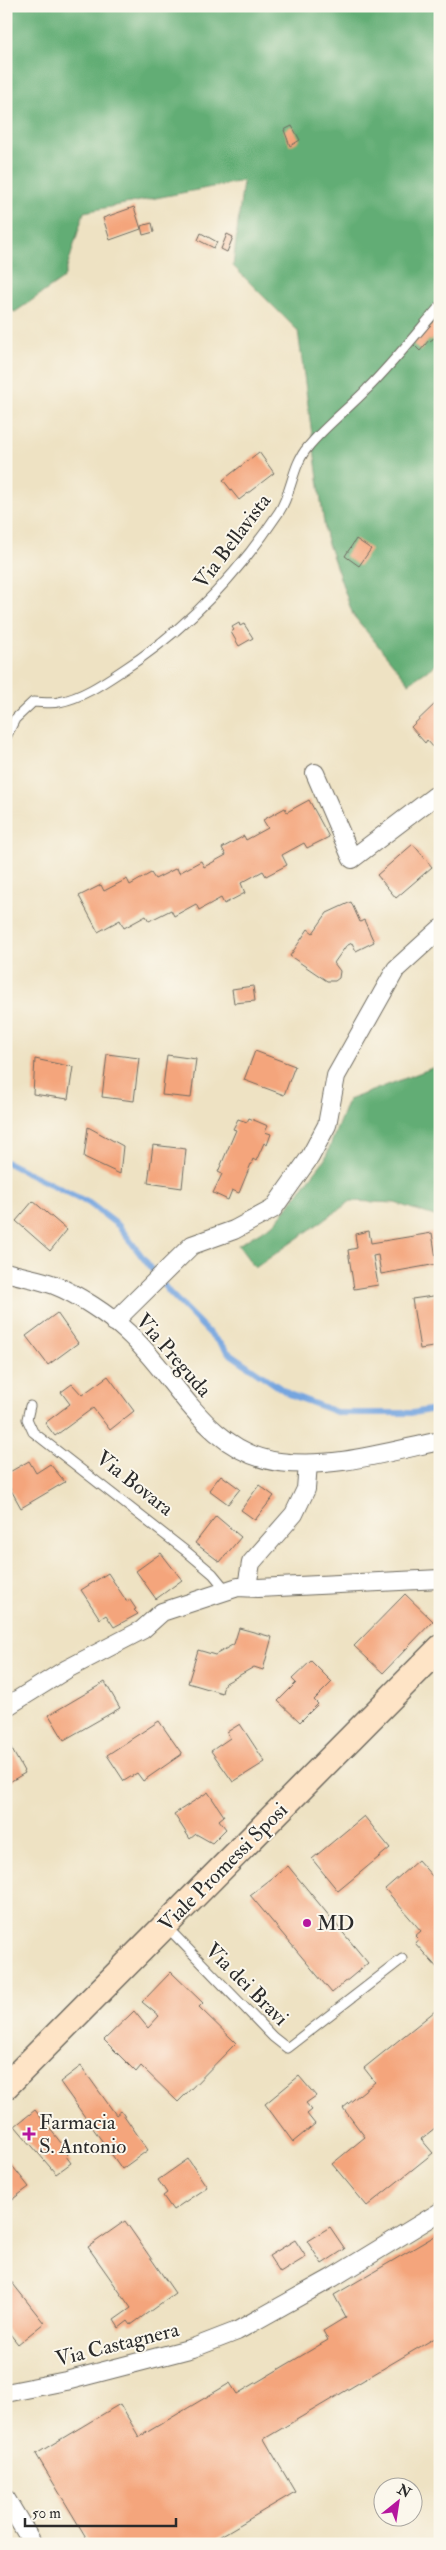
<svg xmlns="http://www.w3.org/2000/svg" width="446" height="2550" viewBox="0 0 446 2550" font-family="'IM FELL Double Pica',serif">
<rect width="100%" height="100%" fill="#fbf7ec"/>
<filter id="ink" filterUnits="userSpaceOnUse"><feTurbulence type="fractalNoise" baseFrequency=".02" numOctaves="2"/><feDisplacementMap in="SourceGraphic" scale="10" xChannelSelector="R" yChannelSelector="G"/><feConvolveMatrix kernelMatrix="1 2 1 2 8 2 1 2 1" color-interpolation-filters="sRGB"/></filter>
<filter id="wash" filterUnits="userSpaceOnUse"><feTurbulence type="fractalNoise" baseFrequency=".0096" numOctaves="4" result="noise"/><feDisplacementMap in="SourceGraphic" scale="20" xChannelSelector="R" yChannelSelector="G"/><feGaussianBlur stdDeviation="1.12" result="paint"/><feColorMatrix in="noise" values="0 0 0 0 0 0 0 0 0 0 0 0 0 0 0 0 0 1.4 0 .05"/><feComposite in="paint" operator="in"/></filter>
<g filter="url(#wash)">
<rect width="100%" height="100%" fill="#eee2c3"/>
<g fill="#62ad75" stroke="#466c50">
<polygon points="6,6 440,6 440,662 409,683 353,615 326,538 298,331 233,266 243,181 84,212 64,278 15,312 6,308"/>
<polygon points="440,1065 440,1218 395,1203 351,1201 255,1268 238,1245 275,1223 325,1159 348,1100"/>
</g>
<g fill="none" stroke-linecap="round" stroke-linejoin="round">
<polyline stroke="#75a5df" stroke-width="6" points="6,1162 89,1203 119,1226 169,1292 229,1353 289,1394 339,1413 413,1413 440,1408"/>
</g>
<g id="blocks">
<g fill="#f4a57b">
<polygon points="292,126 300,140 290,146 284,130"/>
<polygon points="134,207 141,229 110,240 103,218"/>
<polygon points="152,223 154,232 143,235 141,226"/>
<polygon points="201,233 217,242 214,248 198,240"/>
<polygon points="227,234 233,237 227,252 221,249"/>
<polygon points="440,315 440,334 430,341 429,340 420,351 413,344"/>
<polygon points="259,452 274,473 239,500 223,480"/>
<polygon points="356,539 371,549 359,566 345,556"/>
<polygon points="239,623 240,626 244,624 253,638 239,646 231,632 234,630 232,627"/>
<polygon points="438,701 440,703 440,744 435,749 427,740 425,743 411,727"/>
<polygon points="309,800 329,837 307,848 304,843 282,855 287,865 266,876 263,871 241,883 245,893 224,904 221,898 199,910 196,904 174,916 171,910 149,921 146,916 124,928 120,920 98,932 79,896 101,885 104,891 127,879 130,885 151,873 155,879 177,868 179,873 201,861 204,867 226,855 222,848 244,836 246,840 268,828 263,820 285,808 287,812"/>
<polygon points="413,844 432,867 396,898 377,875"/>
<polygon points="351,902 360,922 364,920 374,942 356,951 352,943 346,946 334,963 340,971 339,978 335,981 327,981 290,956 308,929 313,933 327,913"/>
<polygon points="253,986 255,1001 234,1003 232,989"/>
<polygon points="255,1051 295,1066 284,1095 244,1080"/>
<polygon points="107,1054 139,1058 134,1101 102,1097"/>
<polygon points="167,1055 196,1059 191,1098 162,1095"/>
<polygon points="35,1059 73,1067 68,1099 33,1094"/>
<polygon points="249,1118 268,1126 265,1132 271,1134 267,1145 264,1143 256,1161 253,1159 239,1193 232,1190 228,1200 213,1193 222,1174 218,1172 236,1130 233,1129 238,1119 247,1122"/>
<polygon points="88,1127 123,1146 120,1174 84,1157"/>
<polygon points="153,1145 186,1149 182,1188 148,1183"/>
<polygon points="33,1201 67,1230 50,1251 16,1221"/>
<polygon points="369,1231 371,1243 432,1233 437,1264 381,1274 378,1255 373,1256 378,1285 354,1289 348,1250 357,1248 355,1234"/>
<polygon points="440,1295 440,1346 420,1349 412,1299"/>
<polygon points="57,1313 78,1343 48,1365 26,1336"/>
<polygon points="108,1376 134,1411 110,1430 93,1408 55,1436 45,1423 70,1404 61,1392 72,1384 82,1395"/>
<polygon points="29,1461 36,1473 50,1464 65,1482 21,1508 6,1481 6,1474"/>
<polygon points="221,1475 240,1489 228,1504 209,1490"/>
<polygon points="259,1485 274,1496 255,1520 241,1510"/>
<polygon points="216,1516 241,1537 220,1562 195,1543"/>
<polygon points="161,1553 182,1580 156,1599 136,1571"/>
<polygon points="108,1573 127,1602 130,1600 136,1609 134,1610 138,1614 114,1627 106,1615 100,1619 81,1590"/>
<polygon points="405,1594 433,1621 383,1673 354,1646"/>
<polygon points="239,1628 272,1637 263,1670 254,1667 224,1684 222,1693 188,1683 198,1650 215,1655 234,1644"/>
<polygon points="311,1661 332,1682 314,1700 318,1704 300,1722 278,1701 296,1683 292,1679"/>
<polygon points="105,1682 120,1708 64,1740 49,1715"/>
<polygon points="159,1721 182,1754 143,1781 137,1773 124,1781 107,1755"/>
<polygon points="240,1724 265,1762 233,1782 211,1751 230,1738 227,1732"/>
<polygon points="6,1739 25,1773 6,1784"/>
<polygon points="208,1792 224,1816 219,1820 226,1829 212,1843 196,1834 190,1839 174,1814"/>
<polygon points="364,1816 390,1848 338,1891 312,1859"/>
<polygon points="418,1860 440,1885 440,1971 415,1943 418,1939 415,1936 421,1931 385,1889"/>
<polygon points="288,1866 368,1963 332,1993 250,1895"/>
<polygon points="171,1972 203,2003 199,2007 236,2043 178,2102 141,2066 136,2072 104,2040 134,2011 148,2028 159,2016 142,2002"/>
<polygon points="440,2007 440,2124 421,2139 433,2153 367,2206 332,2164 365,2137 343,2108 375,2082 364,2068"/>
<polygon points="81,2066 116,2115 121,2111 148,2150 122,2169 60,2082"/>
<polygon points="299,2076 316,2096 306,2103 312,2110 307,2114 315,2124 293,2142 265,2104"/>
<polygon points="35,2110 69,2153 66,2156 71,2163 56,2174 15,2126"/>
<polygon points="6,2158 29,2187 6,2204"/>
<polygon points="188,2159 207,2187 173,2210 163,2196 167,2193 158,2180"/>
<polygon points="125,2221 175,2293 131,2325 128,2321 119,2328 114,2320 131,2308 88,2247"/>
<polygon points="330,2227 345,2249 322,2264 307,2241"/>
<polygon points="440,2233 440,2335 264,2439 295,2492 207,2544 90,2544 36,2454 120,2404 139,2437 230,2383 237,2394 328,2340 323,2331 346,2317 334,2295"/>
<polygon points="295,2240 306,2257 280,2273 269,2256"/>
<polygon points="6,2275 44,2323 18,2344 6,2329"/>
</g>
</g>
</g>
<g filter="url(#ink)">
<use href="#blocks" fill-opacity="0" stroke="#6f6b60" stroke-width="1"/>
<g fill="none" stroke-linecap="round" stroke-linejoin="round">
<defs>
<g id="lane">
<path d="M6 737 15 719 33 702C41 702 51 704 59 702 81 698 102 684 120 672 186 630 236 577 279 512 292 493 292 465 308 447 325 426 348 409 367 389 393 363 416 334 440 306"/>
<polyline points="30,1406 27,1419 33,1432 187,1552 213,1574 227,1591"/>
<polyline points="166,1926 273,2037 287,2048 402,1959"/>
</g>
<g id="street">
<polyline points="315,773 352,859 435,796 440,801"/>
<path d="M6 1272C22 1277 39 1279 54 1285 77 1294 109 1315 127 1332 176 1376 205 1452 279 1462 333 1469 387 1452 440 1441"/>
<polyline points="114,1322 192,1245 234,1230 273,1209 310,1157 327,1125 336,1076 396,969 440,929"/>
<polyline points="247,1586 251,1563 294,1514 306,1489 308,1464"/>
<polyline points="6,1707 67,1669 142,1630 162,1612 238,1587 258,1588 440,1579"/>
<polyline points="6,2393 66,2381 193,2348 237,2331 332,2278 440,2212"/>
<polyline points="6,2499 33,2544"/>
</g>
<polyline id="secondary" points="6,2086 440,1648"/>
</defs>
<use href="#lane" stroke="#6f6b60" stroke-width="11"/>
<use href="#street" stroke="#6f6b60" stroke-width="20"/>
<use href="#secondary" stroke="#6f6b60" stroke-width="28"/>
<use href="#lane" stroke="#fff" stroke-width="9"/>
<use href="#street" stroke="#fff" stroke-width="18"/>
<use href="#secondary" stroke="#fee4c6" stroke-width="25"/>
</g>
</g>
<g fill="#b5179e" stroke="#fbf7ec" stroke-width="2">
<circle cx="307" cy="1923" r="5"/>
<path d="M26.5 2126.5h5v5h5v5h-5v5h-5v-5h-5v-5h5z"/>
</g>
<g text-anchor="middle" stroke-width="4" stroke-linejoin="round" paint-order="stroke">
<g font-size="21" fill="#2b2b2b" stroke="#fbf7ec">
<text transform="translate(232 541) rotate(-53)" y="7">Via Bellavista</text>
<text transform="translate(174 1355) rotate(49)" y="7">Via Preguda</text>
<text transform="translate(135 1483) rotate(38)" y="7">Via Bovara</text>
<text transform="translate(223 1867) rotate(-45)" y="7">Viale Promessi Sposi</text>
<text transform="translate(247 1984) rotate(45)" y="7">Via dei Bravi</text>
<text transform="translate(117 2344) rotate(-14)" y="7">Via Castagnera</text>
</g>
<g font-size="21" fill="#2b2b2b" stroke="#fbf7ec" text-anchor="start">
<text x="317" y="1930">MD</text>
<text x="39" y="2129">Farmacia<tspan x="39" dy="24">S. Antonio</tspan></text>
</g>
</g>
<rect width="446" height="2550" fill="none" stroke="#fbf7ec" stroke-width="25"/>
<g transform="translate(398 2502) rotate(30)"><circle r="24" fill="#fbf7ec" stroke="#a8a59f"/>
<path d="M0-4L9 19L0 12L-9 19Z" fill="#b5179e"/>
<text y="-8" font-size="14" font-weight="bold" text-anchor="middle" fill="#2b2b2b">N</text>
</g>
<path d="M25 2518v8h151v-8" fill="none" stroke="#2b2b2b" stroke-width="2.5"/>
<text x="32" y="2518" font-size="15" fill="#2b2b2b" stroke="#fbf7ec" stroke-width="4" paint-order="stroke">50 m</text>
</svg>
